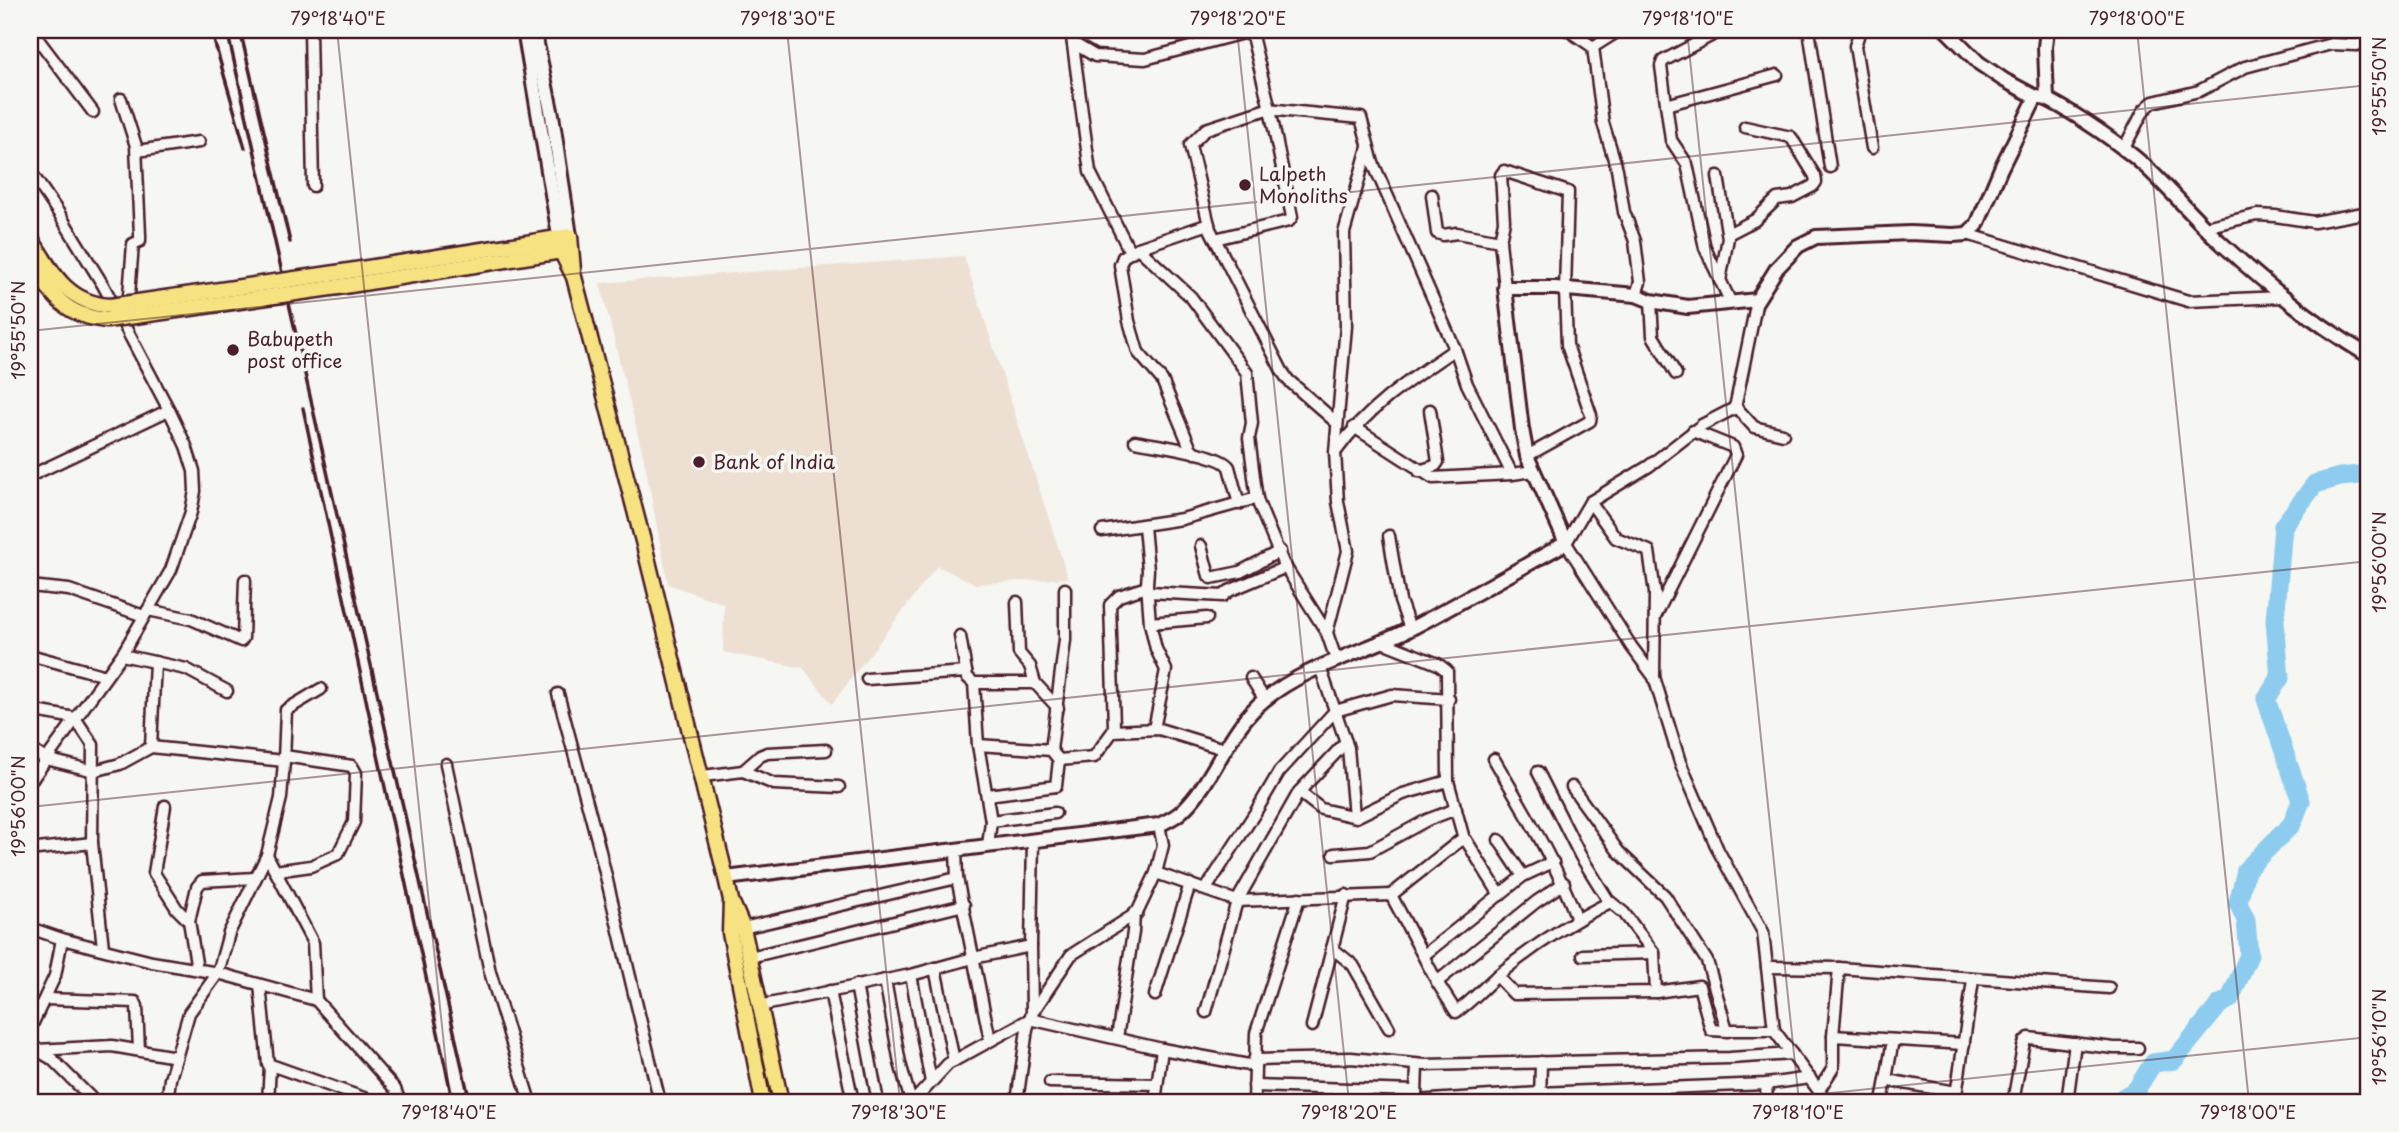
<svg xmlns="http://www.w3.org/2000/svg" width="2399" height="1132" viewBox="0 0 2399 1132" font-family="'Playpen Sans',sans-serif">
<rect width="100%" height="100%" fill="#f6f6f2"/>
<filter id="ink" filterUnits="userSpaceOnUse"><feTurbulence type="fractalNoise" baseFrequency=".0143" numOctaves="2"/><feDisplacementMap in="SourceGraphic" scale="14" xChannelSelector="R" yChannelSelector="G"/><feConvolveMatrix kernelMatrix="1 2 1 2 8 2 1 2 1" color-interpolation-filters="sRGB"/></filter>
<g filter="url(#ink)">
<polygon fill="#ede0d2" points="964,256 1068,578 976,584 937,566 832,704 803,668 723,652 724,604 668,584 644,459 600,283"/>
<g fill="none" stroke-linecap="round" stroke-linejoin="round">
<polyline stroke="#8dccee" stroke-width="19" points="2116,1102 2136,1090 2153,1063 2174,1060 2220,1004 2230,999 2249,955 2246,920 2238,903 2246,870 2292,824 2301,801 2266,699 2280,678 2275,621 2283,526 2315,484 2340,477 2369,474"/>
<defs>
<g id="street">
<polyline points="31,30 93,112"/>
<polyline points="310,30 313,186"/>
<polyline points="1071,30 1090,172 1130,252"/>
<polyline points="1568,30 1593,47 1620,30"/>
<polyline points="1809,30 1830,167"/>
<polyline points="1860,30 1855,46 1872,148"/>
<polyline points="1073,43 1095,56 1145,59 1243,33 1252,36 1270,109 1292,217 1289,221 1215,239"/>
<polyline points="1593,47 1603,123 1617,169 1624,212 1635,241 1640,282 1636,295"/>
<polyline points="121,99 136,146 140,235 140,241 133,244 128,308"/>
<polyline points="1666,105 1777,75"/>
<polyline points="2123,150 2144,110 2153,102 2199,91 2245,67 2331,44 2357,45 2369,40"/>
<polyline points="137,151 199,142"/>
<polyline points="30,171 60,215 103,285 169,410 186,446 194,471 195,491 191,512 171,570 123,653 30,782"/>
<polyline points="1718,176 1728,238 1720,281"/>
<polyline points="1432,195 1437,233 1443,235 1457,233 1500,241"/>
<polyline points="2205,227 2257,215 2275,216 2314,222 2369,212"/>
<polyline points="1728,234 1755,220 1777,199 1792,197 1813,186 1816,182 1815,176 1791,137 1745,127"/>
<polyline points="1967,234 2188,301 2283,297"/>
<polyline points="1138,248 1191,297 1247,373 1252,423 1249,438 1257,500 1283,563 1327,633"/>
<polyline points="1505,288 1500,241 1504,221 1501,175 1504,171 1568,192 1565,290 1567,345 1591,415 1590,421 1527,456"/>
<polyline points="1757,300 1735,408 1702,425 1649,466 1590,502 1566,543 1631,646 1654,677 1680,762 1718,850 1763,932 1774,1030 1827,1102"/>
<polyline points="1651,301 1653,336 1676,374"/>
<polyline points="1731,303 1705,248 1687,164 1671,140 1661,66 1663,61 1716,33 1746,30"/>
<polyline points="1735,406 1754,427 1783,434"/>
<polyline points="1337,423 1288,380 1282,371 1210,229 1190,145 1206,129 1267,109 1361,118 1373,163 1455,349 1467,384 1512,474 1534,471"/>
<polyline points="1354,427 1433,478 1512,474"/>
<path d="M1135 441C1154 445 1220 453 1229 467L1239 504"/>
<path d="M1337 450C1368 407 1411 379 1455 349"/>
<polyline points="1195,453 1190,447 1162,380 1138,352 1129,321 1120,265 1123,257 1138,248 1209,224"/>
<polyline points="1419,471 1435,466 1438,462 1430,410"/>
<polyline points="30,476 169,410"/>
<polyline points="1590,502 1616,538 1649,551 1655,593 1654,676"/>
<polyline points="1144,526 1148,570 1147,584 1150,623 1156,649 1166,670 1154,729"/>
<polyline points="1102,531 1182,519 1257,498"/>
<polyline points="1389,536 1400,601 1410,629"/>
<polyline points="1201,546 1209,576 1211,578 1240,572 1280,551"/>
<polyline points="30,586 69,590 144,616"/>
<polyline points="1149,592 1223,596 1229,591 1286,567"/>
<polyline points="1017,602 1019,653 1030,666 1035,683 1058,708"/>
<polyline points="148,610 191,619 241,641 243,638 245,580"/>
<polyline points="1655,617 1736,455 1733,447 1693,431"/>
<polyline points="1150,623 1207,618"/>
<polyline points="960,636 967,677 974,683 1035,683"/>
<polyline points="1380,641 1438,664 1447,671 1448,781 1464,839"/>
<polyline points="30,655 106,676"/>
<polyline points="122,655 186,669 227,691"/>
<polyline points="1336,659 1327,633 1348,551 1338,502 1335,452 1346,326 1344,233 1368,147"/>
<polyline points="1320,667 1348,748 1354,816"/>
<polyline points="1251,678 1265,700"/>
<polyline points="867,679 966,672"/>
<polyline points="974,683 978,745 991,821 988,846"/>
<polyline points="558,694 598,843 660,1102"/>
<polyline points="30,710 75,718 93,745 92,843 103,948"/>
<polyline points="1113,731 1159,729 1224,749"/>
<polyline points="978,745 1051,750 1059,760 1094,757 1113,731 1114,726 1110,605 1119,596 1147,587"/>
<polyline points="151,747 155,662"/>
<polyline points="30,749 46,759 94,771 120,764 151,747 284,761 281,798 267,855 229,933 218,973 189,1013 170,1079 167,1102"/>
<polyline points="1051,750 1065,640 1065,589"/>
<path d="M1494 759C1524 811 1556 862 1577 919"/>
<polyline points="284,760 286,710 321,689"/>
<polyline points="446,764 490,972 530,1102"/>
<polyline points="743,771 760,756 767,753 826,750"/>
<polyline points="1538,772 1580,855 1608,900 1624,913 1654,953 1656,992"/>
<polyline points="703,776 743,771 774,784 839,787"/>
<polyline points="1572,787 1618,851 1665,896 1707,961 1727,1030 1774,1030"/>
<polyline points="1299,792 1321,809 1356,817 1403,794 1448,781"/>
<polyline points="988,795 1056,786 1059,760"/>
<polyline points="165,806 154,873 177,909 189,921 197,969"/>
<polyline points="991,821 1055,813"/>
<polyline points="1499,840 1523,876"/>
<polyline points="30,848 38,849 92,843"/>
<polyline points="956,850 957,878 990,1040"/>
<polyline points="1334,854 1370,851 1427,820 1456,809"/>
<polyline points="267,855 313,943 316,1000"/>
<polyline points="275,871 311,866 338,854 354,822 356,773 352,766 284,756"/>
<path d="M1156 873 1237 901 1391 895 1437 982 1456 1012C1471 1002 1483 988 1497 976 1532 947 1570 922 1610 902"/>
<polyline points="1206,889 1255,813 1279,772 1335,711 1392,695 1449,699"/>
<polyline points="1391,895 1462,839 1466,840 1500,895"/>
<polyline points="189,921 197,887 202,881 255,878"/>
<polyline points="30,928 62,939 152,962 218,973 316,1000 395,1089 400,1102"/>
<polyline points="743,928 957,878"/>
<polyline points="1332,948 1353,965 1389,1028"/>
<polyline points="1424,955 1523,876 1553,862"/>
<polyline points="1583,955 1654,953"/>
<polyline points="750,957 964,905"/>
<polyline points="1767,967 1839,968 2109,988"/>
<polyline points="935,968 954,1061"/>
<polyline points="911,975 931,1082"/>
<polyline points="1497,976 1514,994 1656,992 1699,986 1711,1030 1728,1031"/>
<polyline points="885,980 900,1063 911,1102"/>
<polyline points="1437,982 1536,902 1564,883"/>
<polyline points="260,985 268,1064 375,1102"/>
<polyline points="856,985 878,1102"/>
<polyline points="830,991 853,1102"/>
<polyline points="1155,995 1190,884"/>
<polyline points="45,999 135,1002 137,1006 139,1050"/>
<polyline points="759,1006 911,975 973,958 1031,946"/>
<polyline points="1033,1012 1071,955 1137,913 1156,873 1163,845 1159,825"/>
<polyline points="1206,1012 1237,901 1299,792 1346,742"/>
<polyline points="1312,1026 1346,895"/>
<polyline points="30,1029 55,976 62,939"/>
<polyline points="1833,1036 1964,1044"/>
<polyline points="1117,1038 1133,932 1134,913"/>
<polyline points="30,1046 52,1059 95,1102"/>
<polyline points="36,1050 112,1046 176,1057"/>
<polyline points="1254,1060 1351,1058 1425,1065 1730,1058 1792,1054"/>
<polyline points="1886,1080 1956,1092"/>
<polyline points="1050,1082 1157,1084"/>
<polyline points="1766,1084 1767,1102"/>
<polyline points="1254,1086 1416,1091"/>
<polyline points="1819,1090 1833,1068 1833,1036 1839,968"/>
<polyline points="1416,1096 1417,1065"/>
<polyline points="1415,1101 1539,1093 1766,1084 1810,1078"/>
<polyline points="268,1102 270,1066"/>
<polyline points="913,1102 948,1064 1030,1019 1162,1049 1254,1066"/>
<polyline points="1017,1102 1027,1029 1032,1012 1031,946 1033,840"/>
<polyline points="1155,1102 1162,1049"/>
<polyline points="1254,1102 1256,1033 1299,898"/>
<polyline points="1540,1102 1541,1062"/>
<polyline points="1882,1102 1893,1040"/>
<polyline points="1955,1102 1973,980"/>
<polyline points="2013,1102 2023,1047 2025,1041 2029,1038 2114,1048 2138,1048"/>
<polyline points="2067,1102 2075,1043"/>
</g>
<g id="secondary">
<polyline points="524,30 561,247"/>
<polyline points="534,30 552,115 570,236"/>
<polyline points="1946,30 1979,63 2004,80 2036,97"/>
<path d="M2047 30 2045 47 2047 99C2078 115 2119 143 2145 166 2171 190 2194 218 2220 242 2266 285 2315 324 2369 356"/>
<path d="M726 878 1159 825C1167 821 1176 817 1182 811 1216 779 1227 730 1264 700 1307 665 1363 653 1412 628 1464 601 1515 571 1566 543L1527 456 1522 429 1505 288H1555L1636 295 1651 301 1688 307 1757 300 1777 268 1798 246 1816 237 1910 233 1953 235 1967 234 1977 225 2001 168 2036 97 2047 99"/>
</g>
<g id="primary">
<polyline points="561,251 574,277 644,545 726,878 731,900 730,933 763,1102"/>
<polyline points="336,273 570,236 573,270"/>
<polyline points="338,287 568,250"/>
<polyline points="733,905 743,928 781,1102"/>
</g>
</defs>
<use href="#street" stroke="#4a1f2b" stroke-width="15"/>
<use href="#secondary" stroke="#4a1f2b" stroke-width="18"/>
<use href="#primary" stroke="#4a1f2b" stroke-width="19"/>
<use href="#street" stroke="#f6f6f2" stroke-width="10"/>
<use href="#secondary" stroke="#f6f6f2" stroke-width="12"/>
<use href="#primary" stroke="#f7e281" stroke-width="14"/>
<g stroke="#4a1f2b" stroke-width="3.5">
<polyline points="211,30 245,148"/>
<polyline points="227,30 470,1102"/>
<polyline points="240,30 290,242"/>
<polyline points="303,408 453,1102"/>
</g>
<defs>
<g id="primary-bridge">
<path d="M30 237C51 271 66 303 110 306L336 273"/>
<path d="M30 260C52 294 63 316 107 320L338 287"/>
</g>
</defs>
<use href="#primary-bridge" stroke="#4a1f2b" stroke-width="19" stroke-linecap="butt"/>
<use href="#primary-bridge" stroke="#f7e281" stroke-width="14"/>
</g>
</g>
<path fill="none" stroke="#4a1f2b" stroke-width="2" stroke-opacity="0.45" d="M337 30 450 1102M787 30 900 1102M1237 30 1349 1102M1687 30 1799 1102M2137 30 2249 1102M30 331 2369 85M30 807 2369 561M1744 1102 2369 1037"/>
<g fill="#4a1f2b" stroke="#f6f6f2" stroke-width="2.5">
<circle cx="1245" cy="185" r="7"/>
<circle cx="233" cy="350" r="7"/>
<circle cx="699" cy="462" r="7"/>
</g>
<g text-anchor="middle" stroke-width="7" stroke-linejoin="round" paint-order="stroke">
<g font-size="19" fill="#4a1f2b" stroke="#f6f6f2" text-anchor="start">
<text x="1259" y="181">Lalpeth<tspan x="1259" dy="22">Monoliths</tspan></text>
<text x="247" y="346">Babupeth<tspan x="247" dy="22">post office</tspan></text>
<text x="713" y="469">Bank of India</text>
</g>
</g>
<rect width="2399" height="1132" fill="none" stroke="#f6f6f2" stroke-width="77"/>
<rect x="38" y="38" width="2322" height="1056" fill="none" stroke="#4a1f2b" stroke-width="2.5"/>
<g font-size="18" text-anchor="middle" fill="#4a1f2b">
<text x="338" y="25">79°18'40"E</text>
<text x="788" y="25">79°18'30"E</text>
<text x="1238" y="25">79°18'20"E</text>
<text x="1688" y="25">79°18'10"E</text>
<text x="2137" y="25">79°18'00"E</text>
<text transform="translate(2380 86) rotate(-90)" y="6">19°55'50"N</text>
<text transform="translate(19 330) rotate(-90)" y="6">19°55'50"N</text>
<text transform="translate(2380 562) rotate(-90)" y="6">19°56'00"N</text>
<text transform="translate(19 806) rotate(-90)" y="6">19°56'00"N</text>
<text transform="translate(2380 1037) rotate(-90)" y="6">19°56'10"N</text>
<text x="449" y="1119">79°18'40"E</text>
<text x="899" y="1119">79°18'30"E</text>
<text x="1349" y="1119">79°18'20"E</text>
<text x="1798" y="1119">79°18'10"E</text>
<text x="2248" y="1119">79°18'00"E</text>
</g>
</svg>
